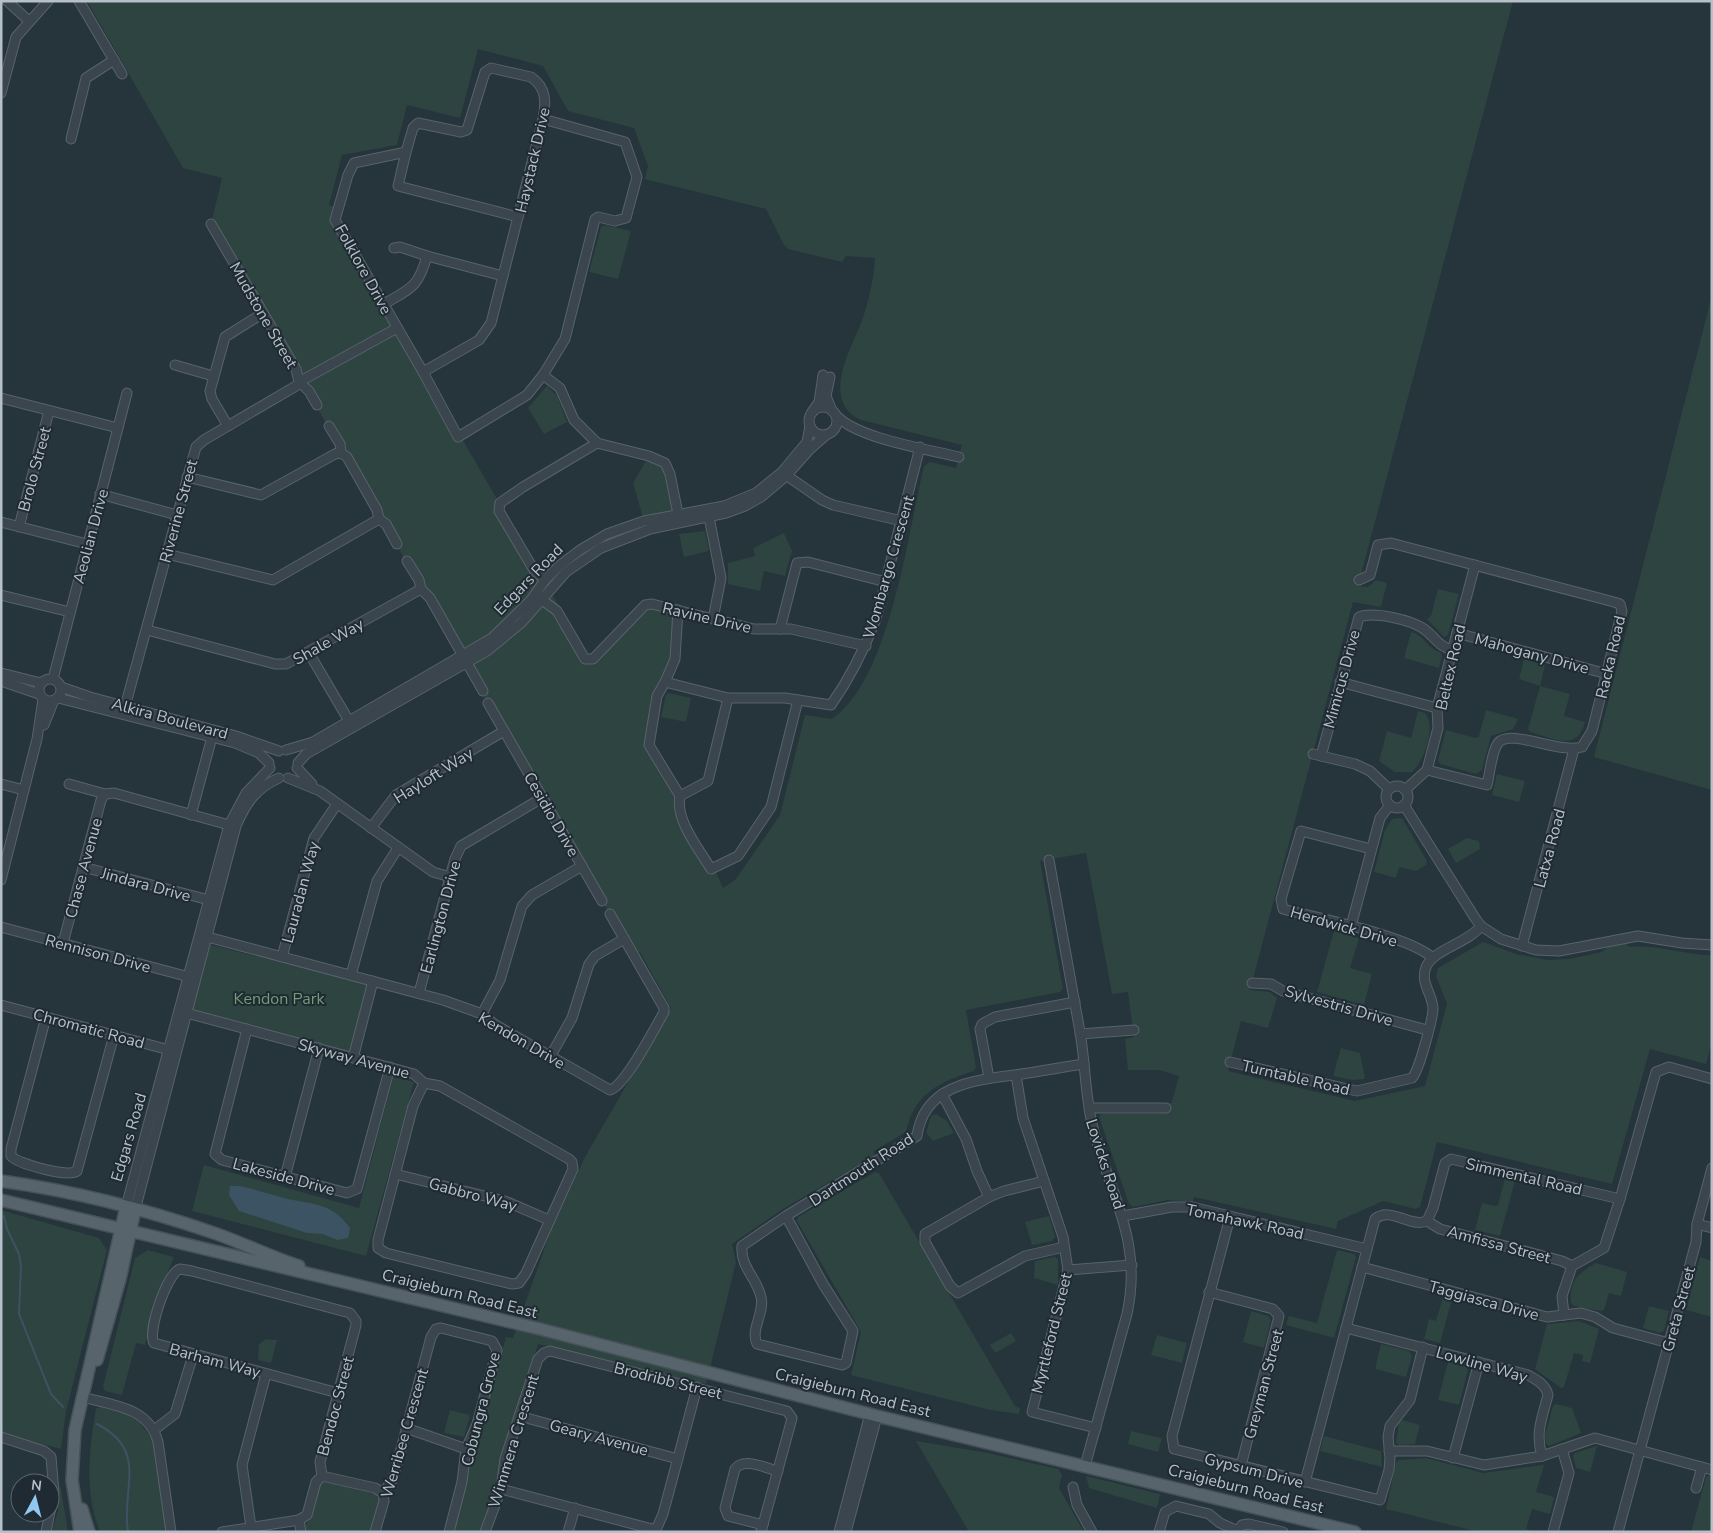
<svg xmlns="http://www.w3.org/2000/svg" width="1713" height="1533" viewBox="0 0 1713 1533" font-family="'Nunito Sans',sans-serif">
<rect width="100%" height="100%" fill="#26343c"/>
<g fill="#2e4440" fill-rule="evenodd">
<path d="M87 1H1513L1358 586 1368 587 1376 580 1387 583 1381 607 1353 602 1250 990 1270 992 1277 998 1268 1028 1241 1021 1228 1071 1355 1101 1425 1086 1447 1004 1436 976 1438 968 1483 942 1516 954 1548 960 1569 959 1602 952 1608 947 1625 943 1629 947C1657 944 1684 955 1712 955V1041L1706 1064 1650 1049 1612 1184 1437 1142 1420 1207 1415 1209 1383 1201 1338 1221 1336 1229 1194 1197 1193 1202 1168 1200 1133 1207 1129 1204 1099 1117 1102 1114H1161L1172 1102 1179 1076 1159 1070H1128L1125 1039 1134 1037 1128 992 1112 994 1086 853 1040 861 1063 989 1060 992 966 1010 976 1067 974 1071C939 1082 914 1094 906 1132L874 1151V1156L783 1209 732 1244 736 1262 706 1384 538 1344 508 1439 482 1532H451L506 1337 513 1338 551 1230 585 1157 671 1008 640 952 634 956 211 224 222 178 183 168ZM478 49 543 66 568 111 634 128 648 166 645 179 766 209 784 245 788 249 842 262 846 256 875 258C874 278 869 299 863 318 852 347 819 401 861 420L962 445 956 468 930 462 924 466C908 532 890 679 832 719L805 715 780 815 736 879 723 888 715 869 681 817 680 796 648 741 657 696 675 659 678 610 645 605 588 656 337 223 338 208 329 205 342 155 397 145 407 105 460 118Z"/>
<polygon points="605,225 631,231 618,279 589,272 601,227"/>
<polygon points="1712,295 1712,790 1594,757"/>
<polygon points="547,386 557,396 567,422 544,434 528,408"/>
<polygon points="649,456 665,463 678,514 644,521 633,483"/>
<polygon points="705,531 709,551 684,557 679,534"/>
<polygon points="784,533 792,551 785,576 764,571 760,591 728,584 728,563 755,556 753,548"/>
<polygon points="1438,589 1459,594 1448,635 1444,637 1427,619 1431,616"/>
<path d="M1411 632C1424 635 1428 649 1440 652L1442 656 1439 668 1404 658Z"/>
<path d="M1524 659 1545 665 1540 686 1570 694 1564 716 1585 722C1577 753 1553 738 1530 732L1528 729 1540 686 1519 679Z"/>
<polygon points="669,693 691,698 686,722 661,717 666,694"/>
<polygon points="1486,710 1518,719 1513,729 1491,736 1482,770 1476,774 1440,764 1438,760 1446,730 1476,738 1479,736"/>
<path d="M1418 711 1425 713C1437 726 1424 762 1412 772H1395L1379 761 1387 731 1411 738Z"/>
<polygon points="1497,774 1525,781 1519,802 1492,795"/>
<polygon points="1402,818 1427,861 1426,865 1416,871 1399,867 1396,878 1374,872 1385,830 1392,819"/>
<polygon points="1467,838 1479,841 1480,849 1456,863 1448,849"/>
<polygon points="1334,931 1354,934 1359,938 1350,968 1372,974 1364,1005 1317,992"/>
<polygon points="208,944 367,985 349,1053 190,1012"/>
<polygon points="1341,1048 1360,1053 1365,1079 1353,1080 1333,1076"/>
<polygon points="393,1077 414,1082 366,1256 192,1211 204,1165 359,1208"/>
<polygon points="936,1114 947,1121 954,1133 933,1141 926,1133 931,1116"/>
<polygon points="875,1172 879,1173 1015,1406 1020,1408 1019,1414 990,1410 851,1375 861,1332 797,1221 798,1217"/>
<polygon points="1505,1178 1515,1181 1500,1236 1475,1230 1482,1203 1495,1206 1498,1205"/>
<polygon points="1,1210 99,1238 107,1250 66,1411 61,1449 17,1438 1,1430 1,1350 3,1334 1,1320"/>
<polygon points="1049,1216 1055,1237 1052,1241 1032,1245 1025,1222"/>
<polygon points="148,1250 174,1257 157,1299 145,1345 136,1343 122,1395 105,1391 103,1387 135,1258"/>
<polygon points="1337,1250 1354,1254 1356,1257 1334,1338 1286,1325 1289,1316 1317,1323"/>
<polygon points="1055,1257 1058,1259 1058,1285 1034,1278 1035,1261"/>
<polygon points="1700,1257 1712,1261 1712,1317 1686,1310"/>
<path d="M1596 1263 1627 1272 1621 1296 1609 1293 1604 1310 1601 1311 1574 1306 1571 1303C1569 1281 1578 1273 1596 1263Z"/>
<polygon points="1443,1297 1452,1299 1440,1343 1424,1339 1429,1319 1436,1321"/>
<polygon points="1649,1306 1669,1311 1664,1331 1660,1333 1643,1328"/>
<polygon points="1251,1311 1268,1316 1271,1321 1264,1348 1243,1342"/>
<polygon points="1579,1321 1599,1329 1590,1363 1582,1361 1583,1355 1574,1353 1564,1387 1561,1388 1535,1369 1547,1324"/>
<polygon points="1011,1333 1016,1341 995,1353 990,1345"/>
<polygon points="1157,1335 1187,1343 1182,1363 1151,1355"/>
<polygon points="266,1339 277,1340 271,1363 258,1360 259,1344"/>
<polygon points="1381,1344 1409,1351 1412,1356 1406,1377 1375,1369"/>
<polygon points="1448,1362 1466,1367 1468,1370 1459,1405 1438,1400"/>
<polygon points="1556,1404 1572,1408 1581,1433 1549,1446 1546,1444 1545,1435 1553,1406"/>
<path d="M100 1407 126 1414 139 1422 153 1440 166 1532H100C84 1492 89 1450 96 1409Z"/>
<polygon points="450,1410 470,1415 464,1437 444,1433"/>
<polygon points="1402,1420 1420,1425 1415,1444 1399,1445 1396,1443 1399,1423"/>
<polygon points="1131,1431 1162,1438 1158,1452 1128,1444"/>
<polygon points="1324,1436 1381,1451 1382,1467 1320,1451"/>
<polygon points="916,1441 988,1453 1058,1469 1062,1475 1059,1488 1084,1532 969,1532"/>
<polygon points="1597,1446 1590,1472 1576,1468 1573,1456 1575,1453"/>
<polygon points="1426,1458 1483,1473 1544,1465 1536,1492 1554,1497 1550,1514 1532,1509 1526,1529 1537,1532 1479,1532 1386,1509 1396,1463 1399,1460"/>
<polygon points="1710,1475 1712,1475 1712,1532 1691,1532 1706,1477"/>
<polygon points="1086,1476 1160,1494 1157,1508 1089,1488"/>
<polygon points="327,1481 375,1494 380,1501 371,1532 304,1532 303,1527 311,1519 319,1485"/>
<polygon points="60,1483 68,1532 52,1532 58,1511"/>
</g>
<path fill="#3b5362" d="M230 1186H239C255 1189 272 1195 288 1199 316 1205 332 1203 350 1228L348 1238 337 1240 323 1234 307 1233 239 1211 229 1195Z"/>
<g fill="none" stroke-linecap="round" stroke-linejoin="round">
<g stroke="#3b5362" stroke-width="2">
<polyline points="4,1216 7,1229 19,1254 21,1266 19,1314 51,1394 63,1407"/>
<path d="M97 1424C149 1451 121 1487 128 1532"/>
</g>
<defs>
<g id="minor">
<polyline points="7,1 29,21"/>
<polyline points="79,1 122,74"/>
<polyline points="1,93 16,37 48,1"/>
<polyline points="543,119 625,142 637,177 626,218 615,221 598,217 595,219 565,339 543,375 560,388 574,420 597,443 649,456 665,463 670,474 678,514"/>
<polyline points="71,139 86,78 114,60"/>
<path d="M406 152 413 128 418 123 461 132 467 130 485 72 491 68 531 77C547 88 546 103 543 119L491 323 479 340 423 372"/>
<polyline points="518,217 398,186 406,152 354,163 348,175 335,220 423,372 458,437 527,395 543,375"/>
<polyline points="211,224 296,369 299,382 309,391 317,405"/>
<polyline points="394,248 400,247 427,256"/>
<path d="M384 304C411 288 418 288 427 256L503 276"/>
<polyline points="175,365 213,376"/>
<polyline points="830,377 826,396 832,411"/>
<polyline points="1,398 118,428"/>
<circle cx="823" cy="421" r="14"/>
<polyline points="812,412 819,402 823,375"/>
<path d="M835 414C854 438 927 449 959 457"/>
<polyline points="228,426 212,399 210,391 225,337 263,313"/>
<polyline points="329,426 340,444 341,453 347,457 377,510 379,519"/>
<polyline points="783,473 822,500 833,505 902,521"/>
<polyline points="187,477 261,495 335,454 341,453"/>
<polyline points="100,494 177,515"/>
<polyline points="708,512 721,578 713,619"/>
<polyline points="379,519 386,524 397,544"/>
<polyline points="1,522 87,544"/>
<polyline points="19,527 49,411"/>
<polyline points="167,554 273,580 379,519"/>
<polyline points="407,561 419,580 421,589"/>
<polyline points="545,580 534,570 499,511 500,503 523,487 597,443"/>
<path d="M1359 580 1370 575 1378 545 1391 543 1614 602 1620 604 1622 611 1592 731 1582 747C1559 754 1510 728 1498 743 1491 753 1490 774 1487 785L1427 770"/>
<polyline points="421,589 430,598 483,691"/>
<polyline points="1,595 70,612"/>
<polyline points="541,599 557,611 585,659 593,659 645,605 652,604 754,629 791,629 866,646"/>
<path d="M678 610 675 659 665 682 728 698H785L831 705C850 678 864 650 876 619L920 447"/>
<polyline points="780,629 797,563 808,562 886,582"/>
<polyline points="147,630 275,664 286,664 421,589"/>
<polyline points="1457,633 1607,674"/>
<polyline points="309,653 352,726"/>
<polyline points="1,673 41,683"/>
<circle cx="50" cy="690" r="11"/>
<polyline points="53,679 127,393"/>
<polyline points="1,681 39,694"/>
<path d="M665 682 657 696 649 745 680 796C675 820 699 849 711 869L738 856 771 807 798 700"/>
<polyline points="1340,682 1437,708"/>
<polyline points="61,687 90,697 236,736 279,751"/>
<polyline points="58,698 235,743 259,753 269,763"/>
<polyline points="488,703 602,901"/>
<polyline points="123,714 196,447 204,440 296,386 299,382 397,328"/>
<polyline points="44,725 54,700"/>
<polyline points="286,750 313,742 492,638 531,600 545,580 559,566 580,550 607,534 644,521 724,506 756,493 782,472 807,442 810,426"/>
<polyline points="1313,754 1355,764 1370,771 1389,789"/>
<path d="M1321 756 1359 617C1374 611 1411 620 1424 629 1435 637 1438 646 1452 650"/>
<polyline points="298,763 306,754 487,651 521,623 566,572 601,548 650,529 726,513 745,506 761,497 786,476 810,449 826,435"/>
<polyline points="297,768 312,784"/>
<polyline points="288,778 320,791 433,872 450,877"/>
<polyline points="1,784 24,790"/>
<polyline points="69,784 105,794 114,793 229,825"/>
<circle cx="1397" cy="797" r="11"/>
<polyline points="1405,790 1427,770 1438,728 1437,708 1475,565"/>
<polyline points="680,796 708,781 728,698"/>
<polyline points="1404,805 1475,918 1481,926 1501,939 1536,950 1559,951 1638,936 1682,943 1712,945"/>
<polyline points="191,815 212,737"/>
<polyline points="371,828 396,795 504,731"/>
<path d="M1371 849 1301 831 1281 899 1283 909C1318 918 1409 936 1433 958"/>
<path d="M1049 860C1059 917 1070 974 1080 1032 1085 1061 1085 1090 1091 1119 1106 1190 1144 1236 1127 1314L1085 1466"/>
<polyline points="83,867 209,900"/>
<polyline points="1,880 37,739 43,699"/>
<polyline points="1351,926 1380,818 1390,805"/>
<polyline points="1,927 193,978"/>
<path d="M200 935 443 1000 482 1014 494 1024 610 1090C625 1086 655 1028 664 1012V1008L610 914"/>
<polyline points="63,943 101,800 105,794"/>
<polyline points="1522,946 1574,749"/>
<polyline points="282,957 314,838 337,804"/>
<polyline points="351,975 377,881 398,848"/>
<polyline points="1252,983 1271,984 1283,991 1427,1030"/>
<polyline points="419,993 455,859 461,846 542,798"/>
<polyline points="1,1005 173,1051"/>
<polyline points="179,1011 414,1074 424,1083 440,1086 569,1159 572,1162 573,1169 526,1273 519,1283 512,1284 386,1253 378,1248 378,1240 413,1106 424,1083"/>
<polyline points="482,1014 500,980 522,906 532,895 582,866"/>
<path d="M46 1017 11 1149V1156C18 1164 69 1178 77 1171L114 1035"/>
<polyline points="247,1029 215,1154 222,1160 347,1193 357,1189 390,1067"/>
<polyline points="1080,1034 1134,1030"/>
<polyline points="550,1057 572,1018 589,964 595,956 624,939"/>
<polyline points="353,1058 373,981"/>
<path d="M1230 1062 1357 1091 1412 1078C1419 1071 1433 1018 1433 1008 1432 993 1420 983 1426 967 1434 949 1468 943 1481 926"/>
<polyline points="1016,1075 1023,1118 1063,1237 1068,1270 1032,1412 1096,1428"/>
<polyline points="989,1078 980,1029 982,1024 995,1017 1075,1002"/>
<polyline points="942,1094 966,1139 977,1171 989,1197"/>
<polyline points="1089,1108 1166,1108"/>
<polyline points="395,1174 505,1201 549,1220"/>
<polyline points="285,1177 319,1048"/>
<polyline points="1044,1181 1004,1191 989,1197 925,1234 925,1242 950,1286 958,1293 1025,1256 1064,1247"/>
<polyline points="126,1207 229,825 246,793 270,768"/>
<path d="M135 1210 236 826C246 803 256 788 279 778"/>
<path d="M786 1216 823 1284 853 1331 846 1363 842 1365 757 1344C750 1329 765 1313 761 1297 757 1278 740 1267 742 1246L786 1216 917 1136C924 1085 974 1080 1015 1075 1038 1072 1061 1067 1084 1064"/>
<polyline points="1123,1216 1172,1207 1192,1207 1367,1249"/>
<polyline points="1230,1217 1172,1436 1174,1449 1380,1500 1389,1470 1390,1458 1388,1437 1390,1426 1410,1400 1423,1347"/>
<polyline points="1427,1221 1440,1229 1562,1261 1572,1266"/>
<polyline points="1697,1224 1712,1228"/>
<polyline points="1362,1267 1547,1317 1581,1313 1595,1317 1613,1328 1669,1343"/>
<polyline points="1068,1270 1132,1265"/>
<polyline points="1209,1292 1273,1309 1279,1316 1241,1466"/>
<polyline points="1564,1315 1562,1296 1572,1266 1604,1248 1620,1199"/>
<path d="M1346 1328 1528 1375C1537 1380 1546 1385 1548 1395 1542 1418 1535 1433 1542 1456"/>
<path d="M82 1397C112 1405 149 1407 158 1442L171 1532"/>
<polyline points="519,1416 678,1459"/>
<polyline points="406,1428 466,1449"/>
<polyline points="154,1430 175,1414 193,1355"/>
<polyline points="1,1437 44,1451 51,1457 54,1492 46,1532"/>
<polyline points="1389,1451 1427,1451 1484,1465 1542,1456 1595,1438 1712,1470"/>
<polyline points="1453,1458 1479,1362"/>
<polyline points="322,1476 375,1488 383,1493"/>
<path d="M1305 1482 1375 1219C1390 1206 1410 1228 1427 1221L1433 1208 1445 1163 1451 1159 1620 1199 1656 1072 1669 1067 1712 1079"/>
<polyline points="1073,1487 1077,1505 1092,1532"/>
<polyline points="1696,1488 1702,1467"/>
<polyline points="501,1489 656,1530"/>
<polyline points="299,1520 301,1532"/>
<path d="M763 1525 728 1516 725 1508 735 1469C744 1457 765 1468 778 1471"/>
<polyline points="251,1527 242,1465 266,1374"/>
<path d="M222 1532 299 1520 307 1515 316 1482 322 1476 320 1462 356 1325V1321L350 1313 192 1271 180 1269C167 1273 147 1332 154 1343L338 1393"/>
<polyline points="375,1532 384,1501 383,1493 393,1479 431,1337 436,1329 441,1328 492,1341 497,1350 477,1424 466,1449 462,1482 449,1532"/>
<polyline points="485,1532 501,1489 505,1459 538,1359 544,1353 550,1351 787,1411 792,1418 791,1422 761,1532"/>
<polyline points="568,1532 575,1508"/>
<polyline points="655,1532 663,1514 697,1387"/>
<polyline points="839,1532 870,1414"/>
<polyline points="846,1532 877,1416"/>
<polyline points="1159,1532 1165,1512 1176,1506 1209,1514 1220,1523 1238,1531 1242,1525 1249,1524 1283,1532"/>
<polyline points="1553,1532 1569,1473 1562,1449"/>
<polyline points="1618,1532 1696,1242 1697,1224 1712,1168"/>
</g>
<g id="major">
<path d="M1 1181C74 1191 148 1210 217 1234 245 1244 271 1257 299 1266"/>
<polyline points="1,1200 544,1330 877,1416 1355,1532"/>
<polyline points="97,1360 120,1279 135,1210"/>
<polyline points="82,1509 89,1532"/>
<polyline points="80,1532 72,1480 75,1430 126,1207"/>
</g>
</defs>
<use href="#minor" stroke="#58636b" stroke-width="11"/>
<use href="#major" stroke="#465159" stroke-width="14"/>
<use href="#minor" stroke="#3a454d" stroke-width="9"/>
<use href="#major" stroke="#58646c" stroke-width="11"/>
</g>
<g text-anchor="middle" stroke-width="4" stroke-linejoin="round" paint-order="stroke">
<g font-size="16" fill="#b5c0c8" stroke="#1f2a32">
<text transform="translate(532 160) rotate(-77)" y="6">Haystack Drive</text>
<text transform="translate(364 269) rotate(61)" y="6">Folklore Drive</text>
<text transform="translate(264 315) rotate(60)" y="6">Mudstone Street</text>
<text transform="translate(34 469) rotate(-75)" y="6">Brolo Street</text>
<text transform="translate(178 511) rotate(-75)" y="6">Riverine Street</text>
<text transform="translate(90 536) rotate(-75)" y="6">Aeolian Drive</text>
<text transform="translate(888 567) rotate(-74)" y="6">Wombargo Crescent</text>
<text transform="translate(528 579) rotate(-46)" y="6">Edgars Road</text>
<text transform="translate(707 617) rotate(13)" y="6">Ravine Drive</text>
<text transform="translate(328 641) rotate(-29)" y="6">Shale Way</text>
<text transform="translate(1532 653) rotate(15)" y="6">Mahogany Drive</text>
<text transform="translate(1610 657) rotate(-77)" y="6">Racka Road</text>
<text transform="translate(1450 667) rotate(-77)" y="6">Beltex Road</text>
<text transform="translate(1341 679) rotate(-75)" y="6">Mimicus Drive</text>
<text transform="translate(170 718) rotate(15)" y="6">Alkira Boulevard</text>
<text transform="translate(433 775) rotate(-32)" y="6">Hayloft Way</text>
<text transform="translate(552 814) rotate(60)" y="6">Cesidio Drive</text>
<text transform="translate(1549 848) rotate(-75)" y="6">Latxa Road</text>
<text transform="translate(83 868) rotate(-75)" y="6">Chase Avenue</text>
<text transform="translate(146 884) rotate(15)" y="6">Jindara Drive</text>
<text transform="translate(300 892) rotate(-75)" y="6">Lauradan Way</text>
<text transform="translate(440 917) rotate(-75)" y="6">Earlington Drive</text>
<text transform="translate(1344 926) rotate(16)" y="6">Herdwick Drive</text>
<text transform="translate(98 953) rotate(15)" y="6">Rennison Drive</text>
<text transform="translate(1339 1005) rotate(16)" y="6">Sylvestris Drive</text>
<text transform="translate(89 1028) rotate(15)" y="6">Chromatic Road</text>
<text transform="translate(522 1040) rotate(30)" y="6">Kendon Drive</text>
<text transform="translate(354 1058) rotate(15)" y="6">Skyway Avenue</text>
<text transform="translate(1296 1077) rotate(13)" y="6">Turntable Road</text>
<text transform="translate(128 1137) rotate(-74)" y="6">Edgars Road</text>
<text transform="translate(1106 1164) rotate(72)" y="6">Lovicks Road</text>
<text transform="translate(861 1169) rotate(-33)" y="6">Dartmouth Road</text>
<text transform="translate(284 1176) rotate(15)" y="6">Lakeside Drive</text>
<text transform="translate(1524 1176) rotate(13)" y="6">Simmental Road</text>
<text transform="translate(473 1194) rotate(15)" y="6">Gabbro Way</text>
<text transform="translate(1245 1221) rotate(12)" y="6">Tomahawk Road</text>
<text transform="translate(1499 1244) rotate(15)" y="6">Amfissa Street</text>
<text transform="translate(460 1293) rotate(14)" y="6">Craigieburn Road East</text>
<text transform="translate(1484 1300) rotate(15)" y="6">Taggiasca Drive</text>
<text transform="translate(1678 1309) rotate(-75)" y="6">Greta Street</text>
<text transform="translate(1051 1333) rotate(-76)" y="6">Myrtleford Street</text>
<text transform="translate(215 1360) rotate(15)" y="6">Barham Way</text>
<text transform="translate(1482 1364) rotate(16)" y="6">Lowline Way</text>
<text transform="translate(668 1380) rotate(14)" y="6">Brodribb Street</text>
<text transform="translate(1263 1384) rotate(-75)" y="6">Greyman Street</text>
<text transform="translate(853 1392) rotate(14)" y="6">Craigieburn Road East</text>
<text transform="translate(335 1406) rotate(-75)" y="6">Bendoc Street</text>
<text transform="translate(480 1409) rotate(-76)" y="6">Cobungra Grove</text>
<text transform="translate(404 1433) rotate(-74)" y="6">Werribee Crescent</text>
<text transform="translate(599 1437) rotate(15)" y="6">Geary Avenue</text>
<text transform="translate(513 1441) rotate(-73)" y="6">Wimmera Crescent</text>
<text transform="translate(1254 1470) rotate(14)" y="6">Gypsum Drive</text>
<text transform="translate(1246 1488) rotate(14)" y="6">Craigieburn Road East</text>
</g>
<g font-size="16" fill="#759c77" stroke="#1f2a32">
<text x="279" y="1004">Kendon Park</text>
</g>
</g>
<rect width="1713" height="1533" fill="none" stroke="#b5c0c8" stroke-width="5"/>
<g transform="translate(35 1498) rotate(7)"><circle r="24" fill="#1f2a32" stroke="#5b666e"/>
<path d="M0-4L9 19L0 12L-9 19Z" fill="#91c8f1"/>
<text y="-8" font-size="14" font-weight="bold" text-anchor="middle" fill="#b5c0c8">N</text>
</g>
</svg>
